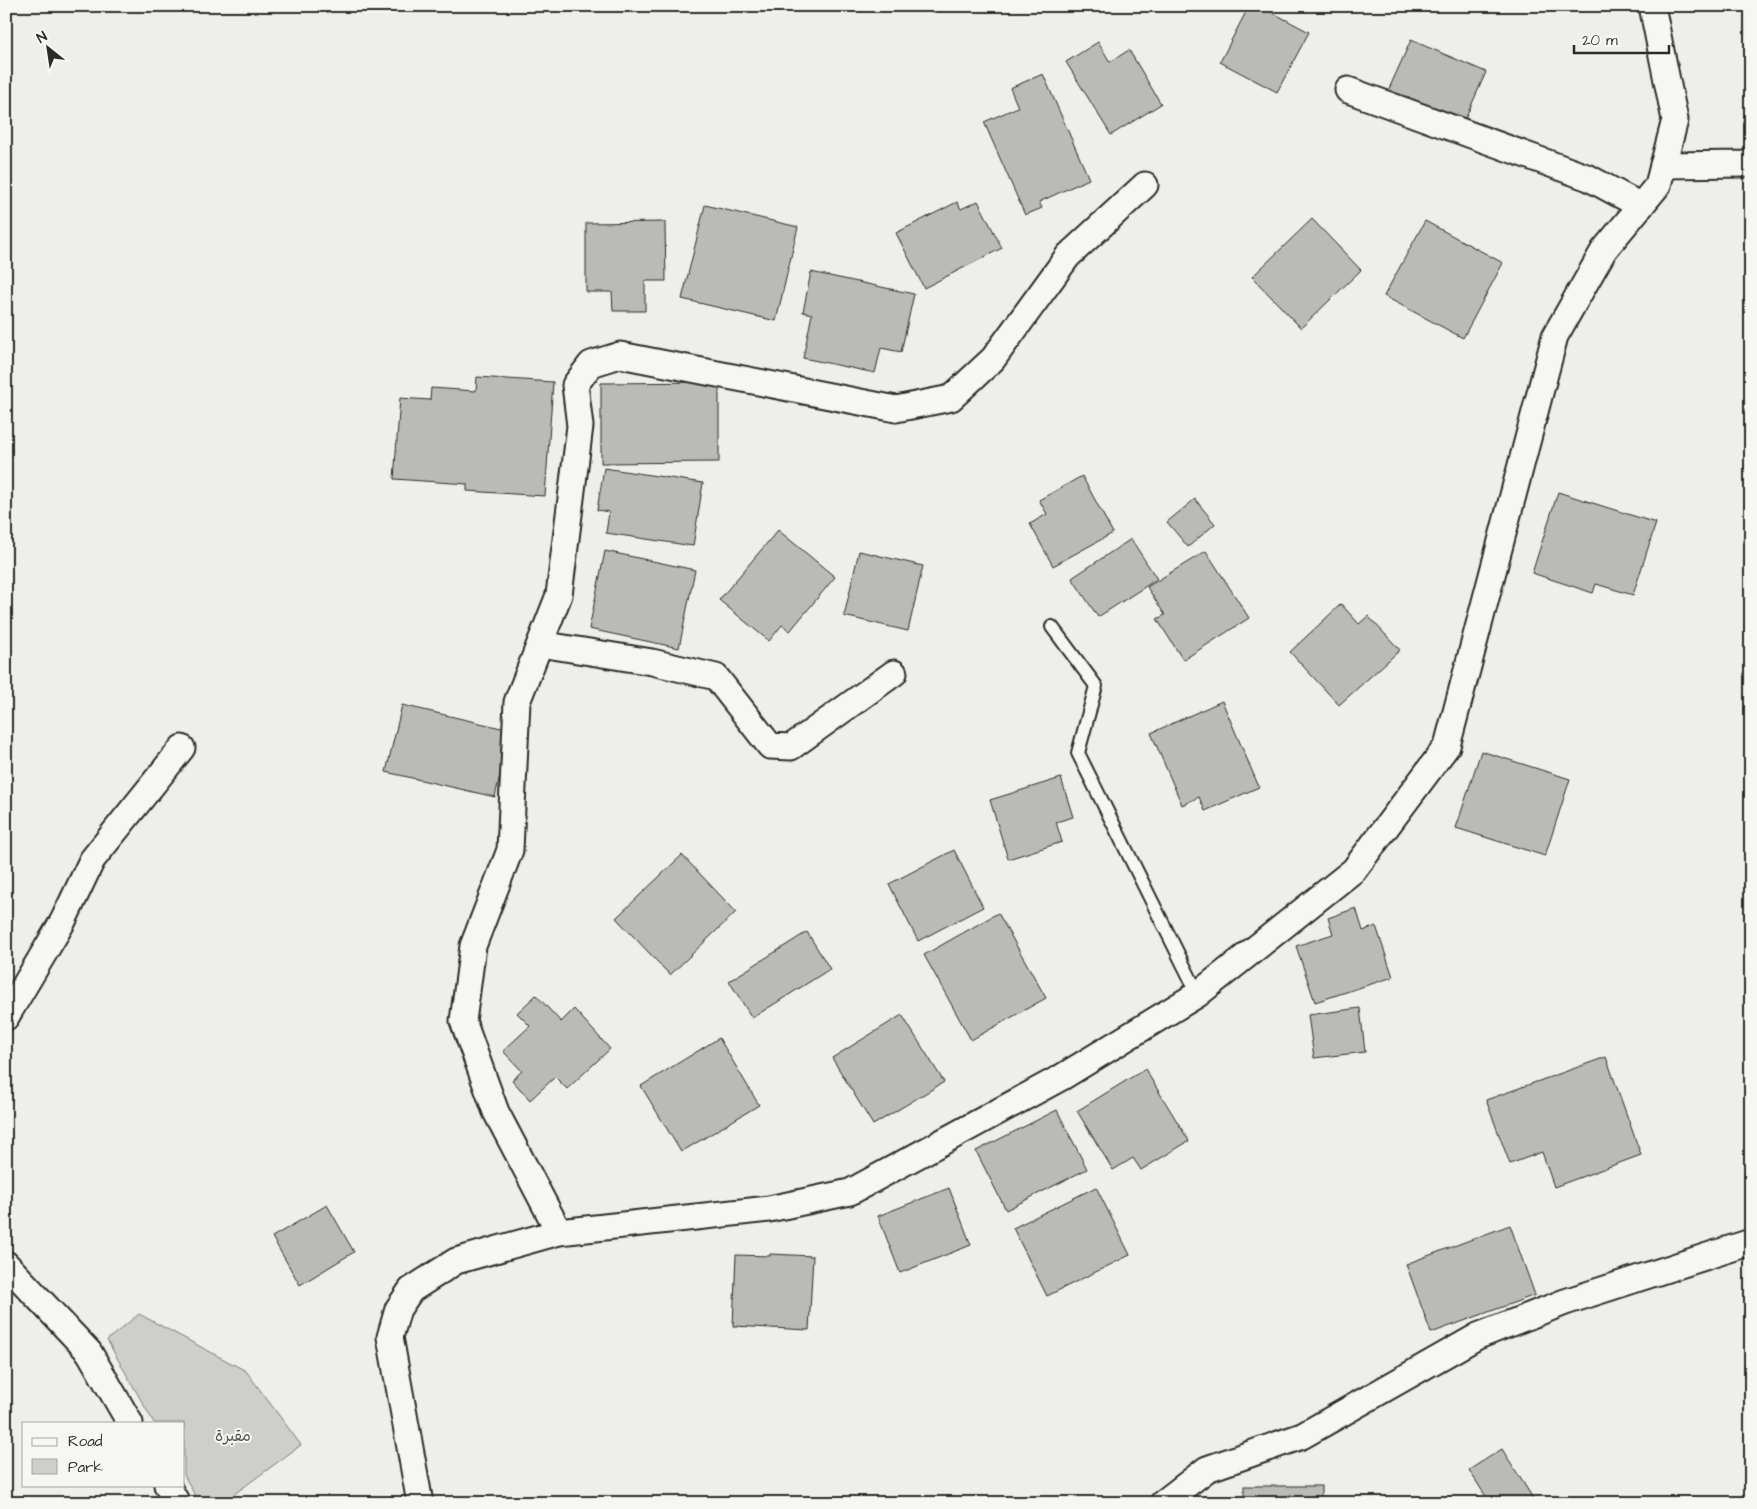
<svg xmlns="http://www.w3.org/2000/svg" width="1757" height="1509" viewBox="0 0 1757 1509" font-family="'Architects Daughter','Playpen Sans Arabic',sans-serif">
<rect width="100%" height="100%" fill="#eeeeea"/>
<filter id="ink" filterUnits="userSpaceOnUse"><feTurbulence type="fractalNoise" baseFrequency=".02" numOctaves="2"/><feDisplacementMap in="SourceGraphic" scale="10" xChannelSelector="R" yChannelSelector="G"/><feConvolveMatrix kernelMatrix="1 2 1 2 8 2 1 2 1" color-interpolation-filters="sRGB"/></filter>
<g filter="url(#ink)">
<polygon fill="#cececa" stroke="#7c7c7a" points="139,1314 246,1371 301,1445 222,1503 199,1503 184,1475 184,1423 154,1423 107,1340"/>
<g fill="#babab7" stroke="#2b2b2b">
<polygon points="1249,6 1260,6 1309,32 1277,92 1220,62"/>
<polygon points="1411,40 1486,72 1463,124 1388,91"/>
<polygon points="1098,42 1110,62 1129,50 1161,104 1111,135 1066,62"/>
<polygon points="1043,74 1089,179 1039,202 1042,208 1025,215 984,122 1018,107 1010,88"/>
<polygon points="978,201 1002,248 924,288 896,233 957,202 961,209"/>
<polygon points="705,205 798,227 776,321 682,299"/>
<polygon points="1312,219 1361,270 1301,328 1252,277"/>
<polygon points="1425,221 1503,263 1463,338 1384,296"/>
<polygon points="665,222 666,281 645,281 645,311 613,311 612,292 586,292 586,223"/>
<polygon points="811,272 914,294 901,352 881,348 875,373 803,358 812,314 803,312"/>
<polygon points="477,377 553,382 545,496 467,491 467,484 394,479 400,398 430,400 431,388 476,391"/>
<polygon points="719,382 719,462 601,463 601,383"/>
<polygon points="604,468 703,483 693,546 606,533 609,512 597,510"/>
<polygon points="1082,476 1113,533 1053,566 1030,524 1047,514 1039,500"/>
<polygon points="1558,492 1656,523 1633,595 1596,584 1593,593 1532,573"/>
<polygon points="1195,499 1215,524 1188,547 1167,522"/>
<polygon points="778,530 835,577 790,631 782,625 769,641 719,600"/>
<polygon points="1131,539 1157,579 1098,617 1072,578"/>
<polygon points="605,551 695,570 679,648 589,629"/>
<polygon points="859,551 923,566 908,631 844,616"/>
<polygon points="1206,551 1249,618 1183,660 1157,619 1165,615 1147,587"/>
<polygon points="1341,604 1359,624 1368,616 1400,650 1339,705 1290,652"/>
<polygon points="1222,701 1259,787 1205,811 1199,797 1182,805 1151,733"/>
<polygon points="402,705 510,730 495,797 386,772"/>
<polygon points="1481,751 1570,779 1545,856 1456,828"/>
<polygon points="1061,778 1073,817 1056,822 1062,842 1008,859 990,800"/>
<polygon points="954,850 983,907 918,941 889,884"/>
<polygon points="682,855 736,912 670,975 616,918"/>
<polygon points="1356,908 1363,931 1376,926 1393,977 1315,1002 1296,946 1333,934 1328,918"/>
<polygon points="998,913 1046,998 971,1040 924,955"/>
<polygon points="807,932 830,969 752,1018 729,981"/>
<polygon points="536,995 561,1022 574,1009 610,1049 567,1089 555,1077 530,1100 512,1080 522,1071 503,1051 530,1026 517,1013"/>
<polygon points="1360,1008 1365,1052 1314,1058 1308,1015"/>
<polygon points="902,1015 944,1082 873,1125 832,1058"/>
<polygon points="719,1038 759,1105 681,1152 641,1086"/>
<polygon points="1606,1057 1641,1155 1554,1187 1542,1152 1510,1164 1486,1100"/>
<polygon points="1145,1069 1189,1141 1141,1170 1133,1158 1113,1170 1077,1111"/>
<polygon points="1057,1110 1087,1169 1006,1210 976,1151"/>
<polygon points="1096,1187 1130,1255 1047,1296 1013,1228"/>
<polygon points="949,1188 971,1245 900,1273 878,1216"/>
<polygon points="327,1205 354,1252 300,1285 272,1237"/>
<polygon points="1510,1225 1535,1295 1431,1333 1406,1264"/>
<polygon points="770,1254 813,1256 809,1330 733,1326 736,1255 770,1256"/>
<polygon points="1502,1449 1536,1503 1490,1503 1469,1470"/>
<rect x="1244" y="1486" width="77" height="17"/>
</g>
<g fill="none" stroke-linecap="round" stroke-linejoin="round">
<defs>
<polyline id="service" points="1052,627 1096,686 1078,753 1198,994"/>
<g id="minor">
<polyline points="1348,90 1589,178 1641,206"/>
<polyline points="1663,165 1747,164 1751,161"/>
<polyline points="540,644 652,662 716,677 770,746 791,747 894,673"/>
<polyline points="6,1017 63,921 92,860 182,748"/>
<polyline points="559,1232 496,1112 463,1021 473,946 510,850 517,702 559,595 580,426 575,385 591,364 620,355 896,409 951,398 993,359 1068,256 1145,185"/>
<polyline points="6,1264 89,1352 130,1423"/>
<polyline points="167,1485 177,1503"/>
<polyline points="420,1503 390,1337 398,1309 411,1290 456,1261 559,1232 769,1209 850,1192 1062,1077 1198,994 1354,870 1447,746 1555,336 1604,250 1658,185 1675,120 1652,6"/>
<polyline points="1163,1503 1207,1469 1302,1436 1478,1336 1565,1302 1751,1242"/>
</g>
</defs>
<use href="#service" stroke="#2b2b2b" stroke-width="16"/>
<use href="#minor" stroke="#2b2b2b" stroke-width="29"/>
<use href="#service" stroke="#f6f6f2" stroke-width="12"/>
<use href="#minor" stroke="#f6f6f2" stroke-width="25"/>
</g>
</g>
<g text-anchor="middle" stroke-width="4" stroke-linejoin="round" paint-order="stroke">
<g font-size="16" fill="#545453" stroke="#f6f6f2">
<text x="233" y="1441">مقبرة</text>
</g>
</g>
<rect width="1757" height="1509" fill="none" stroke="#f6f6f2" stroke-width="25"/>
<rect x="12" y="12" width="1732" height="1484" fill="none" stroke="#2b2b2b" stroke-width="2" filter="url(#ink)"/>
<rect x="22" y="1422" width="162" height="65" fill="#f6f6f2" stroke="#a5a5a2"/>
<rect x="32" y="1438" width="25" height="8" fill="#f6f6f2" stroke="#a5a5a2"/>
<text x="68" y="1446" font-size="15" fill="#2b2b2b">Road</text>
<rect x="32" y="1459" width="25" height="15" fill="#cececa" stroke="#a5a5a2"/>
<text x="68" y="1472" font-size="15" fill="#2b2b2b">Park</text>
<g transform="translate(48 48) rotate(330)" stroke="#f6f6f2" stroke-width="4" paint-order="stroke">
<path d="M0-4L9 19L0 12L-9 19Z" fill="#2b2b2b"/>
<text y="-8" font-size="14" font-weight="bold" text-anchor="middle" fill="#2b2b2b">N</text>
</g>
<path d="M1574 45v8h95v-8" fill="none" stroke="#2b2b2b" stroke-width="2.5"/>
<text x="1582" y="45" font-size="15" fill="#2b2b2b" stroke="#f6f6f2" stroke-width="4" paint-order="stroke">20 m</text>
</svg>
